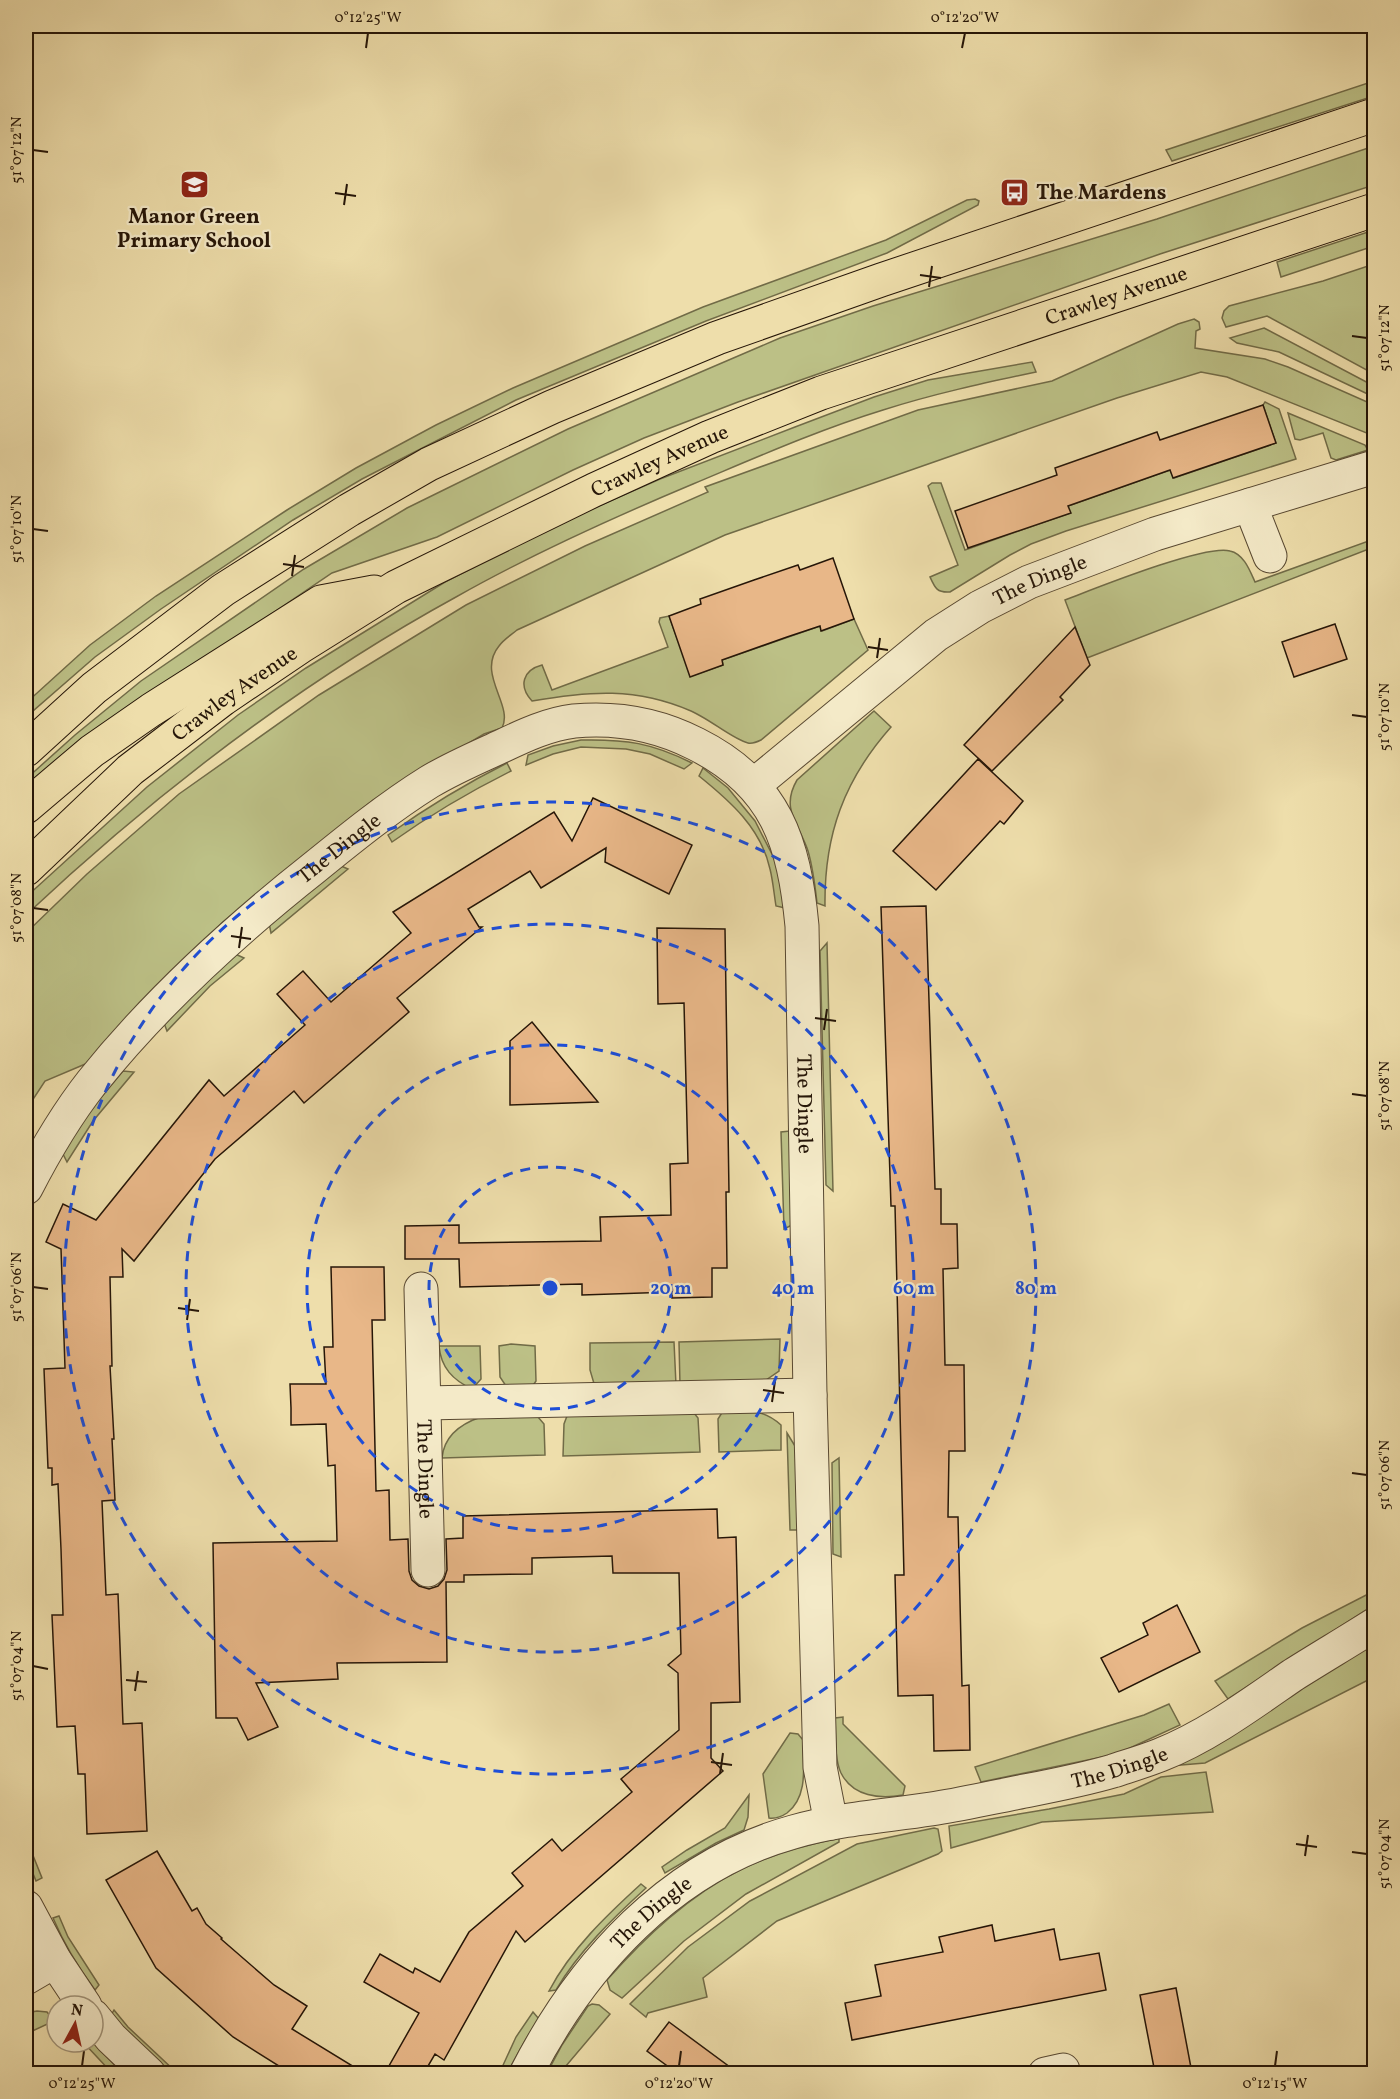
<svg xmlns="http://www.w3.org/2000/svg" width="1400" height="2099" viewBox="0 0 1400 2099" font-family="Vollkorn,serif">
<rect width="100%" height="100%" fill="#eedeab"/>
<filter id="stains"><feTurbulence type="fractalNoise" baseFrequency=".00333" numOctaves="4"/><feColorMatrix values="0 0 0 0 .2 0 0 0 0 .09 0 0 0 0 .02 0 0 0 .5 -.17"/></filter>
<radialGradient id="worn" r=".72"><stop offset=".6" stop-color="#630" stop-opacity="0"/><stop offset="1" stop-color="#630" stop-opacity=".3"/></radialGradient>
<g fill="#bcc086" stroke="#716b47" stroke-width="1.5">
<polygon points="1374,81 1374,96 1172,161 1166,150"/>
<polygon points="1374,146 1374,185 1160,254 738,402 644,438 573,470 437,537 332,573 223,647 26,790 26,779 75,735 141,681 304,569 407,508 568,429 780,338 873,306 1157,219"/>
<polygon points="975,199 979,201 978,205 887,253 706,321 516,400 362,479 293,520 161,609 95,657 26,717 26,703 90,645 156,596 287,510 356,468 436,425 513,388 703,307 886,240 967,200"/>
<polygon points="1374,230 1374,246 1281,277 1277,262"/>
<polygon points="1374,264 1374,374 1267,316 1226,327 1222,318 1224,311 1229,306 1323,281"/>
<path d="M1194 319 1199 322 1200 329 1196 331 1195 348 1265 359 1288 367 1374 405V436L1227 377 1201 372 1117 398 725 535 517 630C511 635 503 640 499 646 476 674 514 705 502 728L484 734 373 800 223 922 151 994 90 1062 45 1081 26 1110V933L87 874 179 794 319 695 466 605 585 546 708 492 705 487 918 410 1052 381 1178 324Z"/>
<polygon points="1264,328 1374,386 1374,397 1279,352 1237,343 1230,338"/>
<path d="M1032 362 1036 372C984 383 933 394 883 410 818 430 755 458 693 484 612 518 532 554 456 597 299 683 156 793 26 915V897L147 787 238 715 306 668 445 582 553 526 660 479 795 427 874 397 928 380Z"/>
<path d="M1265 402 1279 409 1296 459 1066 531 1031 544 1010 555 950 592C937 593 935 588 930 577L958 565 928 486 932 483H941L965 550 1070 513 1068 506 1170 470 1174 478 1276 443 1263 405Z"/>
<polygon points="1288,413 1365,445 1368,450 1336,460 1331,458 1323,433 1300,440 1295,439"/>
<path d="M1374 539V547L1087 658 1065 600C1094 589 1205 544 1230 551 1244 554 1250 571 1255 582Z"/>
<path d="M669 616 691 676 723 665 722 660 820 626 822 631 854 619 868 650 761 740C757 742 753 744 748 743 734 740 708 718 691 711 636 687 589 691 532 701 518 686 523 670 542 665L552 690 668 647 659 622 660 618Z"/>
<path d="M874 711 891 727C844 780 824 835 825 906L817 903C815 885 813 868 808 851 799 824 780 809 797 780Z"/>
<path d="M581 740C626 739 652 743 692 763L684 769 650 754 626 749 581 747 553 754 526 765 528 755 553 746Z"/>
<path d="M507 763 511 771C469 792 430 815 392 842L388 835C426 808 465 784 507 763Z"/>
<path d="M703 768 728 788 755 821 778 866 785 908 776 906C774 894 773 881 770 869 761 828 730 801 699 776Z"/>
<polygon points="341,866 348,869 271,933 269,923"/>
<polygon points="827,943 833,1191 826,1185 820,951"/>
<polygon points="233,953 244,958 210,986 167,1031 164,1023"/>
<polygon points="123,1071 134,1072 93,1121 67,1162 62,1152 84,1118"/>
<polygon points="790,1131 792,1225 784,1229 781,1132"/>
<polygon points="780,1339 779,1371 766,1380 680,1385 679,1342"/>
<polygon points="674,1342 676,1385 595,1387 590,1370 590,1343"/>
<polygon points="511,1344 535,1346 536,1381 530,1390 508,1389 500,1377 499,1346"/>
<path d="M439 1346H480L481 1379 472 1389C453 1380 441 1368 439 1346Z"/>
<path d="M723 1411C747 1411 762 1408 781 1425V1450L719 1452 718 1419Z"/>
<polygon points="694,1413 698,1418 700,1452 563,1456 564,1424 567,1416"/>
<path d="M481 1417H538L544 1424 545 1455 442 1458C444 1436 460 1424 481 1417Z"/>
<polygon points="787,1433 795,1446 796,1457 798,1530 790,1530"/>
<polygon points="839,1458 841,1557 833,1554 832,1463"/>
<polygon points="1374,1591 1374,1605 1228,1699 1215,1681 1302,1628"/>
<polygon points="1374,1643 1374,1677 1205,1763 1169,1766 1301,1689"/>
<polygon points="1169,1704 1180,1725 1117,1754 981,1782 975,1767 1144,1715"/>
<path d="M843 1717V1724L905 1786 903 1795C880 1799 853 1797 841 1773 834 1758 836 1735 835 1718Z"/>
<path d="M790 1733 798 1734 803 1740C803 1764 809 1796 787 1813 781 1817 776 1819 769 1818L763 1774Z"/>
<polygon points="1206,1772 1213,1812 1042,1822 951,1848 949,1826 1049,1809 1124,1794 1161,1777"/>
<polygon points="749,1795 748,1817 744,1830 716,1843 665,1873 662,1867 687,1850 725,1828"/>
<polygon points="934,1828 938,1829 942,1851 938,1854 777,1921 703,1978 707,1997 648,2013 646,2017 630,2004 688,1947 750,1901 857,1844"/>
<polygon points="26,1838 42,1878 36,1881 26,1856"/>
<path d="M839 1838V1842L746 1894 684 1941 622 1998 610 1990 607 1980C645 1937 689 1895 742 1869 773 1854 806 1845 839 1838Z"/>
<path d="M641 1884 646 1888C613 1918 579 1951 556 1990L549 1991C571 1949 607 1915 641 1884Z"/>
<path d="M59 1916 68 1937 99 1985 95 1990C78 1967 64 1944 53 1918Z"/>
<polygon points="592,2004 599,2005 610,2014 560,2073 547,2073 562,2045 588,2006"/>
<polygon points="114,2010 128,2027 177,2073 168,2073 110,2017"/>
<polygon points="37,2011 47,2012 54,2021 26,2034 26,2013"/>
<polygon points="533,2012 539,2019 526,2039 507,2073 499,2074 516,2037"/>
<polygon points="83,2042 93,2042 122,2073 112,2073"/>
</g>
<g fill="#e8b788" stroke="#261608" stroke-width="1.5">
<polygon points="1263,405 1276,443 1173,478 1170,470 1068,506 1071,513 968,548 955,511 1057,475 1055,468 1157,432 1160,440"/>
<polygon points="833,558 854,619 821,631 820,626 787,637 722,660 723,665 690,677 669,616 701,604 700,599 754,580 798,565 800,570"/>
<polygon points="1335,624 1347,659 1294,677 1282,642"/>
<polygon points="1075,627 1090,665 1060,697 1063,700 992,771 964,745"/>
<polygon points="978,759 1023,801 1004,824 1000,821 936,890 893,851"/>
<polygon points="593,798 692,845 669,894 605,862 606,848 541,888 530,871 468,909 479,927 482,927 397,998 409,1012 304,1103 294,1091 215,1159 134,1261 122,1249 123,1277 110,1277 112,1366 110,1366 114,1439 112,1439 115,1500 102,1501 106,1595 118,1594 123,1724 142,1723 147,1831 87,1834 85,1774 78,1774 75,1726 57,1727 52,1615 63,1615 61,1549 58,1484 52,1485 52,1468 48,1468 44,1369 65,1368 61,1249 46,1242 63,1204 96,1220 209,1080 224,1096 305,1025 277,994 303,971 331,1002 411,933 393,912 554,812 572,841"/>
<polygon points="926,906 935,1189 941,1189 941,1224 957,1224 958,1268 943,1269 945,1365 964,1365 965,1451 949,1451 948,1517 958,1517 962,1686 969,1685 970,1750 934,1751 933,1695 898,1696 895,1575 904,1575 895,1206 891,1206 881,907"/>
<polygon points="657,928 725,929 729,1192 726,1192 727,1268 712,1268 712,1297 672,1298 672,1292 582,1295 582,1284 460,1287 459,1259 405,1259 405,1226 459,1225 459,1243 601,1241 600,1217 671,1215 670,1164 688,1163 684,1003 658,1004"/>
<polygon points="532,1022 564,1061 598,1102 510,1105 510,1041"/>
<polygon points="331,1267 384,1267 385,1320 372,1320 376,1491 389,1490 390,1540 408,1539 409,1571 412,1580 419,1586 429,1589 438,1586 444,1579 447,1570 446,1539 463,1538 463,1516 717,1509 718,1538 736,1537 740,1702 711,1703 711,1758 723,1771 525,1942 516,1931 444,2060 435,2054 424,2073 385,2073 419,2013 364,1982 380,1954 413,1973 415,1968 440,1982 469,1932 523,1886 512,1873 552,1839 562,1851 632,1792 621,1779 679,1730 678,1673 668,1665 681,1654 679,1573 613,1573 612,1556 532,1558 532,1574 464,1575 464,1582 446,1582 447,1662 337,1663 338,1679 256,1683 278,1727 248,1740 237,1718 216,1718 213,1543 337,1541 335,1465 328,1466 326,1424 291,1425 291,1408 290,1384 326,1384 324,1347 333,1347"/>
<polygon points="1177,1605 1200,1652 1119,1692 1101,1658 1148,1635 1143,1623"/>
<polygon points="157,1851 192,1911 197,1908 206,1924 222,1938 221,1939 274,1985 307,2006 292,2029 364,2073 290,2073 233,2037 156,1968 106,1880"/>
<polygon points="992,1925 995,1941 1054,1929 1060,1960 1099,1953 1106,1990 852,2040 845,2003 881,1996 875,1965 943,1952 939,1937"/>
<polygon points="1176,1988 1192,2073 1155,2073 1140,1995"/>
<polygon points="669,2022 738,2073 677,2073 647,2051"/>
</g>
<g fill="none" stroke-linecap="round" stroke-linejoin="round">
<defs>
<g id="street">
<polyline points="1250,505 1270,556"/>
<path id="s1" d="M754 785 936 635 980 607 1029 582 1155 534 1374 467"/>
<path id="s2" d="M26 1188C45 1151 66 1115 92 1082 157 1001 234 931 315 867 352 837 389 807 429 782 452 768 478 757 502 746 525 735 549 724 574 721 618 717 657 724 696 744 776 784 794 842 802 926L810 1395 820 1767 831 1823"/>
<path id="s3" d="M421 1289 428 1570"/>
<polyline points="425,1403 810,1395"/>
<polyline points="26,1907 55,1961 85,2006"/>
<polyline points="26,1978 55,1961"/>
<polyline points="93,2016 111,2038 149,2074"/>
<path id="s4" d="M526 2074C582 1964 671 1866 793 1832 838 1819 885 1816 931 1809 958 1805 984 1799 1010 1794 1045 1787 1079 1781 1113 1771 1128 1766 1145 1761 1160 1755 1208 1736 1251 1704 1293 1675 1320 1658 1347 1642 1374 1625"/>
<polyline points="1045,2074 1063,2070"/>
</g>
<g id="primary">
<polyline points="26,750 94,688 223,590 349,510 429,464 552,407 717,338 881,280 1374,115"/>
<polyline points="26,807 92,751 151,710 321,602 374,592"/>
<path id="s5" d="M26 869 130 770 223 699 300 647 396 587 594 490 710 437 821 393 1374 210"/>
</g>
</defs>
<use href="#street" stroke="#584831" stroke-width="35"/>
<use href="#primary" stroke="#261608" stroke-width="35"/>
<use href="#street" stroke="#f4eac8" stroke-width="33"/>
<use href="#primary" stroke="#eedeab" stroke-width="33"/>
</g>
<path fill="none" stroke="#261608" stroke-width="2" d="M366 48 368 33M962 48 965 33M33 150 48 152M335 193 356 196M344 205 347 184M920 275 941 278M929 287 932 266M1352 336 1367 338M33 529 48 531M283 564 304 567M292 576 295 555M868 647 888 650M877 658 880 638M1352 715 1367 717M33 908 48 910M231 936 251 939M239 948 242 927M815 1018 836 1021M824 1030 827 1009M1352 1094 1367 1096M33 1287 48 1289M178 1308 199 1311M187 1320 190 1299M763 1390 784 1393M772 1402 775 1381M1352 1473 1367 1475M33 1666 48 1669M126 1680 147 1682M135 1691 138 1671M711 1762 732 1765M720 1774 723 1753M1296 1844 1317 1847M1352 1852 1367 1854M1305 1856 1308 1835M82 2066 84 2051M679 2066 681 2051M1275 2066 1277 2051"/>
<g fill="none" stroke="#1d4ed8" stroke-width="3" stroke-dasharray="10 8">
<circle cx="550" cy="1288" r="121"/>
<circle cx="550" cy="1288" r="243"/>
<circle cx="550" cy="1288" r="364"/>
<circle cx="550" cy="1288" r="486"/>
</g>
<defs>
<symbol id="school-square" viewBox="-11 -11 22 22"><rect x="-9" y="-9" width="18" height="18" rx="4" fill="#8f2418" stroke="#f4eac8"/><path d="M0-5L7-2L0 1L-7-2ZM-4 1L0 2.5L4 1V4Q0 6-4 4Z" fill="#fff"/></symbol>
<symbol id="bus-square" viewBox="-11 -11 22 22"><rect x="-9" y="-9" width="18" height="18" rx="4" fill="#8f2418" stroke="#f4eac8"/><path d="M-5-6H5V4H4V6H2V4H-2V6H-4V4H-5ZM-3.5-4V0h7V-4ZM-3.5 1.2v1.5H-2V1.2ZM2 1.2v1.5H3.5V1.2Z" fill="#fff"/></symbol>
</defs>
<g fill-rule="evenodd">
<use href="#school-square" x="178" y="168" width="33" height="33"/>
<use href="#bus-square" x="998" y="176" width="33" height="33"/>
</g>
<g text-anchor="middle" stroke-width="4.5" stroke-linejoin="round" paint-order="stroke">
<g font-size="21" font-weight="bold" fill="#261608" stroke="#f4eac8" text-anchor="start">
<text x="1036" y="199">The Mardens</text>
<text x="194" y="223" text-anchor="middle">Manor Green<tspan x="194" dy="24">Primary School</tspan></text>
</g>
<g font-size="21" fill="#261608" stroke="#f4eac8">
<text dy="7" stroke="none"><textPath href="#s5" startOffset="1245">Crawley Avenue</textPath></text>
<text dy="7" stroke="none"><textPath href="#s5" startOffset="759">Crawley Avenue</textPath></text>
<text dy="7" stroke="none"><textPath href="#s1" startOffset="354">The Dingle</textPath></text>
<text dy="7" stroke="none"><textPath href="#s5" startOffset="273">Crawley Avenue</textPath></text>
<text dy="7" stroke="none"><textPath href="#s2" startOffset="466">The Dingle</textPath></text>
<text dy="7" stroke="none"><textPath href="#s2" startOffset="1262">The Dingle</textPath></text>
<text dy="7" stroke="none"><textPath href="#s3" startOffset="180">The Dingle</textPath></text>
<text dy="7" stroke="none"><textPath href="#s4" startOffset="704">The Dingle</textPath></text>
<text dy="7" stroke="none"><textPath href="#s4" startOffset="206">The Dingle</textPath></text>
</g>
</g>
<circle cx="550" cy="1288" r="9" fill="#1d4ed8" stroke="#f4eac8" stroke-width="3"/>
<g font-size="18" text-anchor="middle" font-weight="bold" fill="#1d4ed8" stroke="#f4eac8" stroke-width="4.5" stroke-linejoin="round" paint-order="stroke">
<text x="671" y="1294">20 m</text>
<text x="793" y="1294">40 m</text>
<text x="914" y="1294">60 m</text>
<text x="1036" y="1294">80 m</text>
</g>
<rect width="1400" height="2099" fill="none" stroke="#eedeab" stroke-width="66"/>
<g transform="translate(75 2024) rotate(8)"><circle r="28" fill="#f4eac8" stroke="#a2957b" stroke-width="1.5"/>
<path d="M0-4.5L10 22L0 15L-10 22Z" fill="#8f2418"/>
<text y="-9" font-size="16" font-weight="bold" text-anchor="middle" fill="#261608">N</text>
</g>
<rect x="33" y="33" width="1334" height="2033" fill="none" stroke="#261608" stroke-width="2"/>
<g font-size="15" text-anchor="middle" fill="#261608">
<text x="368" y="22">0°12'25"W</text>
<text x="965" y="22">0°12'20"W</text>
<text transform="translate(16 150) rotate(-90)" y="5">51°07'12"N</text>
<text transform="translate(1384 338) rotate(-90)" y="5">51°07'12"N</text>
<text transform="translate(16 529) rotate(-90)" y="5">51°07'10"N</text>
<text transform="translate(1384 717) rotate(-90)" y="5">51°07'10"N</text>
<text transform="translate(16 908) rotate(-90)" y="5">51°07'08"N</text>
<text transform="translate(1384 1096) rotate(-90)" y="5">51°07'08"N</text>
<text transform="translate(16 1287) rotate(-90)" y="5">51°07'06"N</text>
<text transform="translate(1384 1475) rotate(-90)" y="5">51°07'06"N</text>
<text transform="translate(16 1666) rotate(-90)" y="5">51°07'04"N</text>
<text transform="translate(1384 1854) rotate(-90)" y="5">51°07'04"N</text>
<text x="82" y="2088">0°12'25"W</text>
<text x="679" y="2088">0°12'20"W</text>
<text x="1275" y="2088">0°12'15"W</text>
</g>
<rect width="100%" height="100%" filter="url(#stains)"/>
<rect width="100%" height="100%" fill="url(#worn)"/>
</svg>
